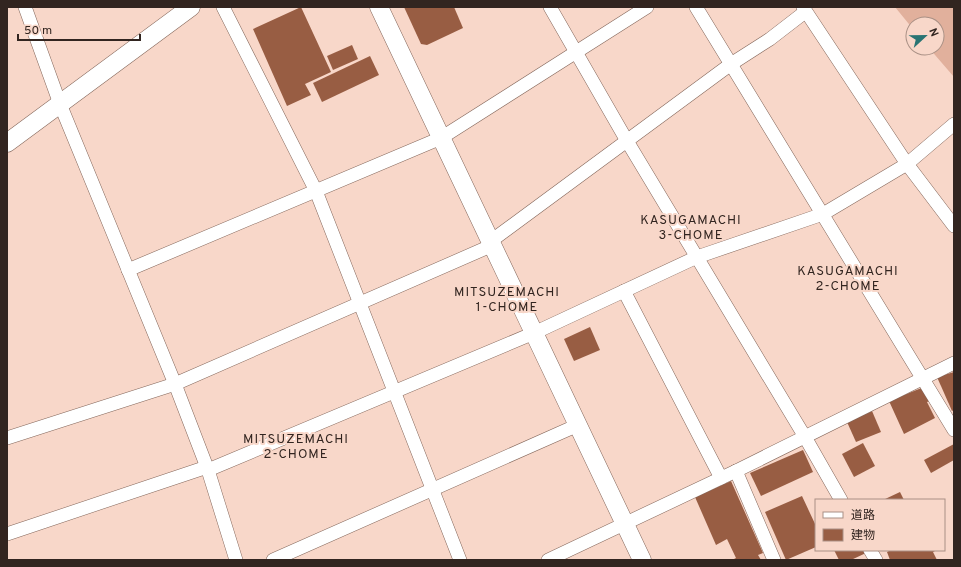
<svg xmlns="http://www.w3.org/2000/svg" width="961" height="567" viewBox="0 0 961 567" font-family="Overpass,'Noto Sans JP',sans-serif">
<rect width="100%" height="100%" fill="#f8d7c9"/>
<polygon fill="#e1b09c" points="895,7 954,7 954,77 929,48 937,48 937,24 913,24 913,29"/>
<g fill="#985d43">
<polygon points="301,7 331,72 305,84 311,95 287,106 253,29"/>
<polygon points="404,7 454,7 463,28 427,45 421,44"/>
<polygon points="352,45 358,59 333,70 327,56"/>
<polygon points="370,56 379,75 322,102 313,83"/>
<polygon points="590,327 600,350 574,361 564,339"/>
<polygon points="954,372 954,410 952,411 937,377"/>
<polygon points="924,387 933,400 927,402 935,418 904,434 889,401"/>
<polygon points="872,411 881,432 856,442 847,422"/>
<polygon points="863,443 875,466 854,477 842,454"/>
<polygon points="954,444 954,460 931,473 924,460"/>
<polygon points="803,450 813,472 761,496 750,473"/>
<polygon points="731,481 763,553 758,555 761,560 732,560 736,558 727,539 716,545 695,497"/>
<polygon points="900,492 904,500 883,500"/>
<polygon points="802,496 816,526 816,547 786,560 765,512"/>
<polygon points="834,550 865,550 866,553 851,560 839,560"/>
<polygon points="891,550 937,550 933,552 937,560 890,560 887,552"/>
</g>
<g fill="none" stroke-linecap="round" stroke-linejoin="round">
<defs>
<g id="street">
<polyline points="25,7 60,104 175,384 208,470 236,560"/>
<polyline points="223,7 316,191 460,560"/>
<polyline points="550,7 627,141 805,437 841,500"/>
<polyline points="696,7 954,430"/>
<polyline points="803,7 907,164 954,226"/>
<polyline points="491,241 731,64 770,39 805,12"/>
<polyline points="128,270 441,138 647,7"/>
<polyline points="624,291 721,478"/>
<polyline points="7,438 175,384 493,245"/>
<polyline points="208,470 534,333 697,257 823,214 907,164 954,124"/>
<polyline points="736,471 774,560"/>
<polyline points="7,534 207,467"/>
<polyline points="870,550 876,560"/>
<polyline points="273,560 578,425"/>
<polyline points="548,560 736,471 954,363"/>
</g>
<g id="secondary">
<polyline points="379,7 642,560"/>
<polyline points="7,143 191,7"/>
</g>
</defs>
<use href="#street" stroke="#85685c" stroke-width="14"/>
<use href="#secondary" stroke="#85685c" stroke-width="19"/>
<use href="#street" stroke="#fff" stroke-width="13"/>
<use href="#secondary" stroke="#fff" stroke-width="18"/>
</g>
<g text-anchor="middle" stroke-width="4" stroke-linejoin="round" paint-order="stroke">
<g font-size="13" letter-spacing="1" fill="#322520" stroke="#f8d7c9">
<text x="691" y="224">KASUGAMACHI<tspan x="691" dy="15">3-CHOME</tspan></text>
<text x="848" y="275">KASUGAMACHI<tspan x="848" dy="15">2-CHOME</tspan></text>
<text x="507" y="296">MITSUZEMACHI<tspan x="507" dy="15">1-CHOME</tspan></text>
<text x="296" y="443">MITSUZEMACHI<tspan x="296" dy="15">2-CHOME</tspan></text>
</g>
</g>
<rect width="961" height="567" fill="none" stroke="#322520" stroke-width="16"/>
<rect x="815" y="499" width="130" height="52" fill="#f8d7c9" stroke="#a99085"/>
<rect x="823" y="512" width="20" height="6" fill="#ffffff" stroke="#a99085"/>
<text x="851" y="519" font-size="12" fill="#322520">道路</text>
<rect x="823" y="529" width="20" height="12" fill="#985d43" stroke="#a99085"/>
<text x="851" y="539" font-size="12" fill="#322520">建物</text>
<g transform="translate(925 36) rotate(68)"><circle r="19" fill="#f8d7c9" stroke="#a99085"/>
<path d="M0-3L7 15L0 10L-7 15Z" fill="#297473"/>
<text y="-6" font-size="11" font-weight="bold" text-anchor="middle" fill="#322520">N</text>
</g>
<path d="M18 34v6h122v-6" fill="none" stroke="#322520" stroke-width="2"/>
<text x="24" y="34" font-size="12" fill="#322520" stroke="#f8d7c9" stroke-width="3" paint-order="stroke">50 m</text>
</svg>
